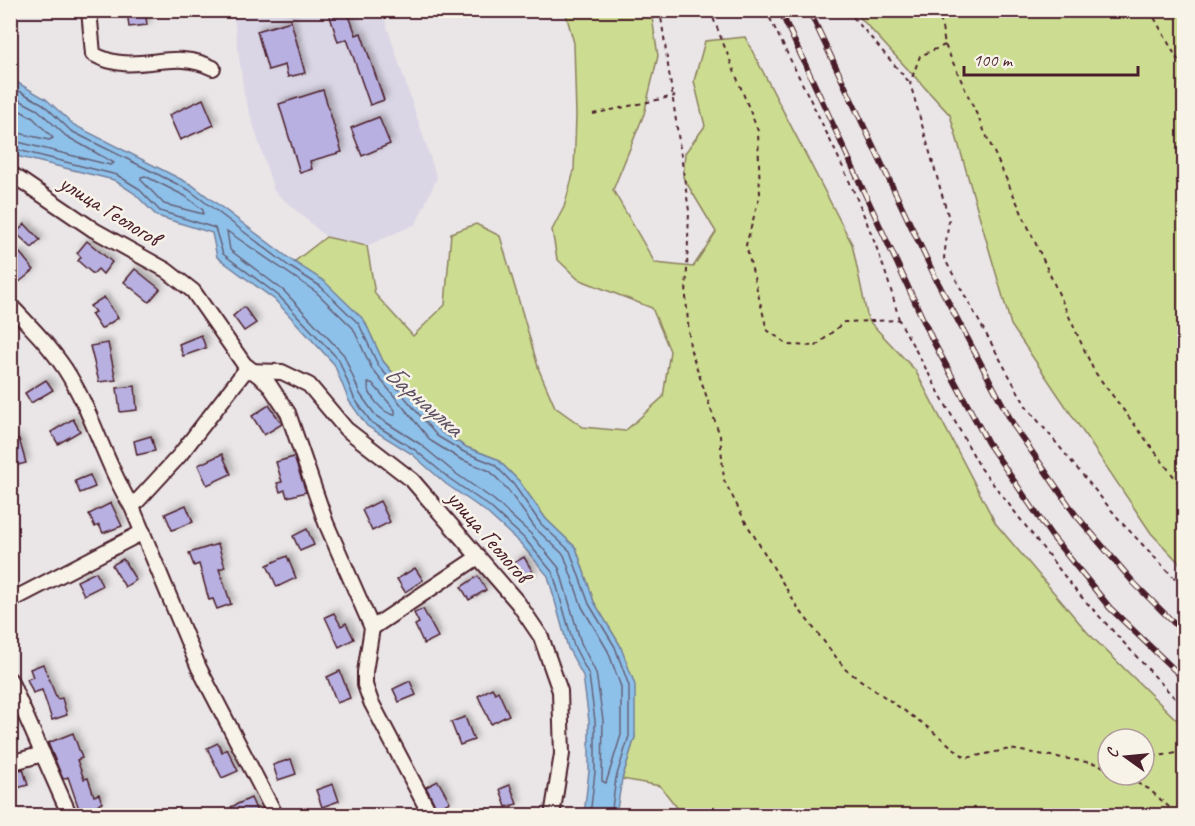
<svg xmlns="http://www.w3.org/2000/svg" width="1195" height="826" viewBox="0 0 1195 826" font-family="Caveat,sans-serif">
<defs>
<filter id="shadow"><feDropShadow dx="3.5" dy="-3.5" stdDeviation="3" flood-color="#0004"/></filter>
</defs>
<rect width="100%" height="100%" fill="#eae6e7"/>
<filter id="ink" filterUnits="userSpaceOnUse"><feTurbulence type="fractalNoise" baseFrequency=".0167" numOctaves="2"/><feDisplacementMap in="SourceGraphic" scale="12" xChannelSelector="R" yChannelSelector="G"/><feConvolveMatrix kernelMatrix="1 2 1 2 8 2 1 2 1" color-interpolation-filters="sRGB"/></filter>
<g filter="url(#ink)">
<polygon fill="#dbd6e5" points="233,11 382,11 437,178 416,224 367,246 326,237 274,191 244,95"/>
<g fill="#ccdd91" stroke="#8b7e5e" stroke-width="1.5" fill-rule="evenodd">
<path d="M565 11H651L658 56 644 114 613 190 655 263 693 267 716 232 683 177 685 153 705 126 694 81 705 41 745 37 852 244 868 320 915 370 996 524 1088 633 1184 727V815H683L660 786 622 779 635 737 620 645 594 602 576 548 546 519 519 481 497 459 466 447 442 432 383 361 364 320 294 262 326 237 367 246 375 294 413 336 445 305 451 233 476 224 500 236 539 370 555 407 583 427 625 431 663 397 670 351 652 308 578 279 557 259 552 230 564 207 574 171 576 116 574 43ZM1108 739H1144V775H1108Z"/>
<polygon points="854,11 1184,11 1184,568 1151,533 1011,325 950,115"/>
</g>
<polygon fill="#8ec1ea" stroke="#73809e" stroke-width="1.5" points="11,79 46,99 74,125 192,185 294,262 324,281 364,320 383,361 441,432 466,447 497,459 519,481 546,519 576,548 594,602 620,645 635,685 635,737 622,779 616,815 584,815 589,771 589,721 583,676 568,648 548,576 521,544 485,511 446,484 412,454 367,426 349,401 334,364 275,300 217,257 212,233 157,216 134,193 114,180 16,156 11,152"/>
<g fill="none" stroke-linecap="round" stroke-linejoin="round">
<g stroke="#656077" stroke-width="1.5">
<polyline points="10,86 43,104 71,131 189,190 290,267 320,286 359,324 378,365 437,436 464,452 494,464 514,485 541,524 570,551 589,604 615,647 629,686 629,736 616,778 611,816"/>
<polyline points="10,95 38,110 66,136 114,163 110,165 10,140"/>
<polyline points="10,105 33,118 53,138 49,140 10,131"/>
<polyline points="10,148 117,175 138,188 160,211 215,228 223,254 279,296 339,360 354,398 371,422 415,450 450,479 489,506 525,539 553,573 574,646 589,675 595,721 595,772 590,816"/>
<polygon points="145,176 185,196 203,210 203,214 164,204 141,180 141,177"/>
<polygon points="227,231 316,292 353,328 372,369 431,441 460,459 490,471 508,490 536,529 564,555 582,607 608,651 621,687 621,735 606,783 602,781 603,720 596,673 581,643 559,568 531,534 494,500 455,473 420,444 376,416 360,394 344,355 284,291 230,250"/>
<path d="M368 383H372L395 410V415C383 414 367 395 368 383Z"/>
</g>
</g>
<g fill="#b8b0e1" stroke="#4a1f2b" stroke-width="1.5" filter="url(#shadow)">
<polygon points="127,10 145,10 147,25 129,27"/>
<polygon points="328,10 347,10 356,35 361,33 384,100 370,105 347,39 338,42"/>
<polygon points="291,21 305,73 288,77 285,65 268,70 257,31"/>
<polygon points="323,90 342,152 310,161 312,169 300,173 279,104"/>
<polygon points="203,99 214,125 180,140 169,115"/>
<polygon points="379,117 390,144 362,156 351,128"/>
<polygon points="25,224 40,240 32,248 16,233"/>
<polygon points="87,241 112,262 103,274 98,269 93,274 78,261 81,257 77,253"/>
<polygon points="20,253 34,270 18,283 10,274 10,260"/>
<polygon points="135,269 160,289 149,302 124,282"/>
<polygon points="104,297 118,318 101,329 91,314 95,312 90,306"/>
<polygon points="244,307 256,323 244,331 233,316"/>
<polygon points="201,335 206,348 183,356 179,344"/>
<polygon points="108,343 116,380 99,382 90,346"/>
<polygon points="46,380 53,390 31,403 25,393"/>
<polygon points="135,386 137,410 120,412 117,388"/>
<polygon points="269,405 282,424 264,435 252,416"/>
<polygon points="73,419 80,431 58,444 51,432"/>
<polygon points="151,436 155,451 137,455 134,441"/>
<polygon points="19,439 26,463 10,467 10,441"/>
<polygon points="222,454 231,474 207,485 198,465"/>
<polygon points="294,457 306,492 287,497 285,490 280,492 277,483 282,482 276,462"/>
<polygon points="90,475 95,487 80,493 75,481"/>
<polygon points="380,501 390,522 372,531 362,510"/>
<polygon points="111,503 122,526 103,533 99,525 95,527 89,514"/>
<polygon points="186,505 193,522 172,530 165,514"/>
<polygon points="307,529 314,545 300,551 293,536"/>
<polygon points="218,544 225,567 219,569 231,604 217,609 213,599 209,600 199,564 194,566 189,553"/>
<polygon points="287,556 296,578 277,587 267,565"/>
<polygon points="524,557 534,574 522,581 512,564"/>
<polygon points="123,559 136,580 125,587 112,565"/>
<polygon points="415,568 423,580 405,592 397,579"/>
<polygon points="96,572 102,586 84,595 77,581"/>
<polygon points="478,576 486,590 469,600 461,587"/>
<polygon points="423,609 438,637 424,644 415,625 419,623 414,613"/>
<polygon points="334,613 341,626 346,623 354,639 339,647 325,617"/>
<polygon points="43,664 57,699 62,698 67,715 52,720 42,690 33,693 27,679 33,677 30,669"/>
<polygon points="340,671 350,698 337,703 327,677"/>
<polygon points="410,681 416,695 399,702 393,689"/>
<polygon points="492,688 495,693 498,691 509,715 491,724 478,696"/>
<polygon points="465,717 474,740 460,745 451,722"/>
<polygon points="73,733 82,758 77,760 84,779 88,778 94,796 99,794 102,803 80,812 68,777 63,779 48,743"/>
<polygon points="218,743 222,752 227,749 238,771 222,778 207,748"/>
<polygon points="291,759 296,774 278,780 273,765"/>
<polygon points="23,769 28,785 10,790 10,772"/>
<polygon points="438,781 450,802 437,809 426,787"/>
<polygon points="333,784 339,801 322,807 316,790"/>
<polygon points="510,785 517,804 506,807 500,789"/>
<polygon points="251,798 259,816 235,816 231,807"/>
</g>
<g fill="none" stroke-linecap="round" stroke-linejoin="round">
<defs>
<g id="street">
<path d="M89 10 93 54C136 78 170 46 213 68"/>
<polyline points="10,173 94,230 166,270 193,291 244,364 268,383 288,413 326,523 372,628 365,672 365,685 371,702 431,816"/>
<path d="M10 305C30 326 49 345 65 369 93 412 105 464 132 507L199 668 276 816"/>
<polyline points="132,507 179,456 245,371 282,372 309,385 346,429 412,480 518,603 541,637 560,691 562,754 552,816"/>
<polyline points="10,601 143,532"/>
<polyline points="372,628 478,557"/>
<polyline points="10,680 70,816"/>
<polyline points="10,763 43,754"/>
</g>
</defs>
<use href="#street" stroke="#4a1f2b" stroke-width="18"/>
<g stroke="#4a1f2b" stroke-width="2" stroke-dasharray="4.5 4.5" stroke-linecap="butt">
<polyline points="660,10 689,211 686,297 690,348 720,436 724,480 745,521 798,608 846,670 922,723 966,758 1010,749 1098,764 1108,762"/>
<polyline points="710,10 758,131 760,195 746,245 767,330 789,345 816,346 844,322 899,320 980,467 1076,591 1184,708"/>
<path d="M766 10C813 108 874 216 899 320"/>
<polyline points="847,10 910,83"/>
<polyline points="939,10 945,45 1094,371 1184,490"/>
<polyline points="1150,10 1184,71"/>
<polyline points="945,45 920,56 910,83 949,219 944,258 1026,406 1122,523 1184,588"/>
<polyline points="593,114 675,96"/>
<polyline points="1144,758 1184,752"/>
<polyline points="1100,765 1108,769"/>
<polyline points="1121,775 1149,789 1179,816"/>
</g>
<use href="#street" stroke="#f7f3e8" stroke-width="14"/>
<defs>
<g id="rail">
<polyline points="780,10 933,341 988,443 1051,535 1110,608 1184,679"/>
<polyline points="809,10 937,281 1014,426 1075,514 1134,583 1184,633"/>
</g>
</defs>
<use href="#rail" stroke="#4a1f2b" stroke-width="6"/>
<use href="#rail" stroke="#f7f3e8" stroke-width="4" stroke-dasharray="11" stroke-linecap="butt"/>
</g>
</g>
<g text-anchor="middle" stroke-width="5" stroke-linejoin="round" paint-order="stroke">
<g font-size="24" fill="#4a1f2b" stroke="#f7f3e8">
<text transform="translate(110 210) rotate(32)" y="8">улица Геологов</text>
<text transform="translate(489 536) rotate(49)" y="8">улица Геологов</text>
</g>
<g font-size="26" font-style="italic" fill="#5e5064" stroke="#f7f3e8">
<text transform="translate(424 400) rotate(41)" y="9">Барнаулка</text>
</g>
</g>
<rect width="1195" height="826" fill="none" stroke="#f7f3e8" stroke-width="36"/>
<rect x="18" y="18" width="1159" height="790" fill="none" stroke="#4a1f2b" stroke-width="2" filter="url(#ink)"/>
<g transform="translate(1126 757) rotate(285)"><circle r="28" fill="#f7f3e8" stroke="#b29e9c" stroke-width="1.5"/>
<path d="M0-4.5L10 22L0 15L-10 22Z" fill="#4a1f2b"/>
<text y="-9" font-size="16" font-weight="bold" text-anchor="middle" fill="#4a1f2b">С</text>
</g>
<path d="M964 66v9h174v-9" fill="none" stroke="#4a1f2b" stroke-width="3"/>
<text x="973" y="66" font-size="18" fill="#4a1f2b" stroke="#f7f3e8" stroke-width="4.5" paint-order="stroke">100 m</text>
</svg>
